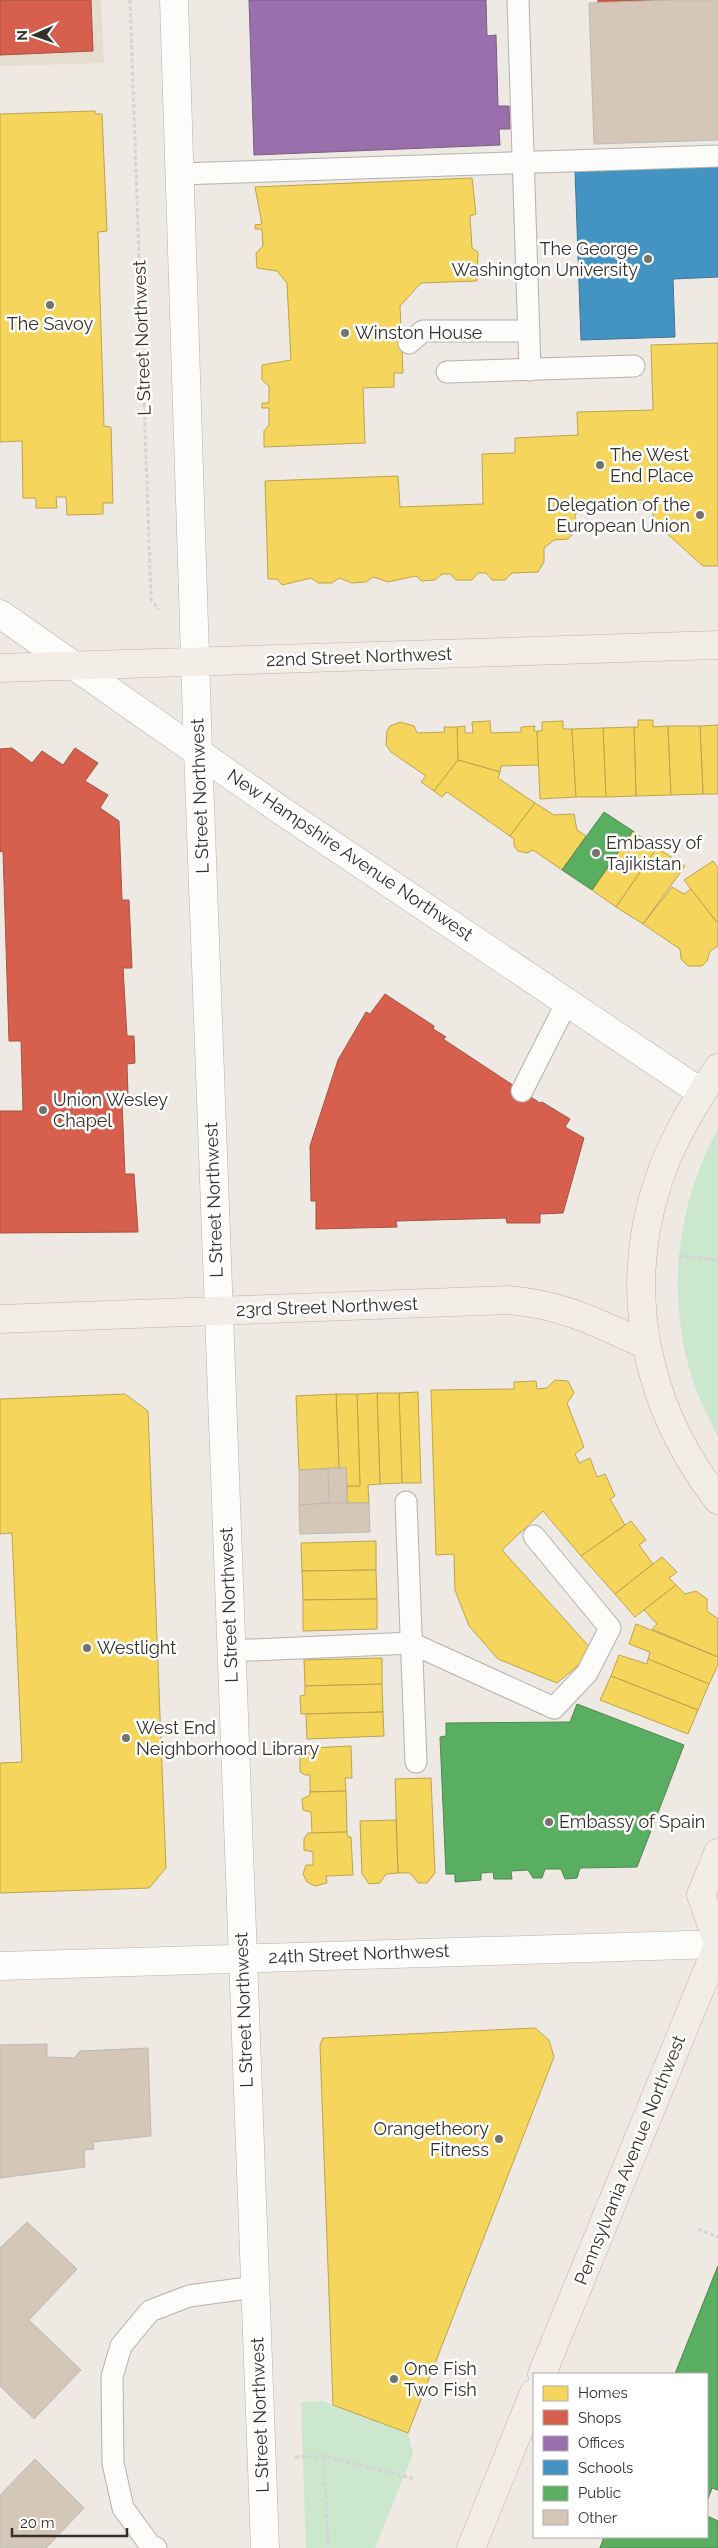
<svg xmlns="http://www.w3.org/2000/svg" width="718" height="2548" viewBox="0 0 718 2548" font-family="Raleway,sans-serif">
<rect width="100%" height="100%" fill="#eee9e3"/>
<polygon fill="#e7dcd0" points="0,0 101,0 104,63 0,66"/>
<g fill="#cbe7ce">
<path d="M718 1129V1436C663 1342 666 1223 718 1129Z"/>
<polygon points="322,2401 408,2433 413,2454 375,2548 306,2548 301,2402"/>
</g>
<g fill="#f6d55c" stroke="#bca44d">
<polygon points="95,111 95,114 102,114 107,231 98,232 104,426 111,427 113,503 103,503 103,514 67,515 66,497 56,497 57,508 36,508 36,498 23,498 22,441 0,442 0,114"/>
<polygon points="472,178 476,214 470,216 472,248 478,252 477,281 421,283 400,306 403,373 394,373 394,387 363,388 365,443 264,447 264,431 269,425 269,408 262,408 262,403 269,403 269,386 262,380 262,365 291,360 287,283 277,271 257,268 256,253 263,246 262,229 255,229 255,225 262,224 255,187"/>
<polygon points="718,343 718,566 703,566 653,521 653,500 633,500 622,511 609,512 598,501 590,501 575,515 576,530 568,539 554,540 544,548 544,562 538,572 512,573 505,580 492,580 486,573 478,573 472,580 456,580 450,574 442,574 435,580 422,581 416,576 388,582 373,577 366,582 352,583 339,578 332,583 318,583 311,578 282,585 277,579 268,579 265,481 398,476 400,507 483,504 482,454 515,453 515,438 578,435 577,412 653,410 651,345"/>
<polygon points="638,720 653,720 653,727 668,726 671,795 636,796 634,727 638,727"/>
<polygon points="490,721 491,733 521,732 521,727 535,726 534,731 537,731 539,765 501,766 500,772 458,760 457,727 465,726 465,733 473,733 472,722"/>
<polygon points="563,721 563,729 572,729 576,797 540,799 537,731 542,731 542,722"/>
<polygon points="400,722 414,726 417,733 445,732 444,727 457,727 458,760 434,791 421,782 426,776 391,752 386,745 387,731 390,726"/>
<polygon points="718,725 718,794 703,794 700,726"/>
<polygon points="668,726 700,726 703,794 671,795"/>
<polygon points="634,727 636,796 606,797 603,728"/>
<polygon points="603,728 606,797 576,797 572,729"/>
<polygon points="458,760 500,772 498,778 535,803 510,836 447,792 442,797 434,791"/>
<polygon points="535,803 554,815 574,814 577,830 586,836 562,870 533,850 527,853 518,851 514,846 514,839 510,836"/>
<polygon points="633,831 657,848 616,907 592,890"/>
<polygon points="657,848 685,866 643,924 616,907"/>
<polygon points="713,861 718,867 718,924 684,880"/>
<polygon points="672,887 684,894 691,889 718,924 718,946 710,951 707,961 702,966 688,966 681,959 680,949 643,924"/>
<polygon points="555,1380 568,1381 574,1393 567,1403 584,1447 575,1454 579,1463 590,1458 597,1477 605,1474 615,1496 610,1499 625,1525 581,1556 543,1511 502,1550 594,1652 557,1683 498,1659 469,1626 455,1590 454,1554 436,1555 431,1390 514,1389 514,1382 536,1381 537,1389 547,1388"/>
<polygon points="418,1392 421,1483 402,1483 399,1393"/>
<polygon points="377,1393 399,1393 402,1483 380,1484"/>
<polygon points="377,1393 380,1484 368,1485 369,1503 347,1503 347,1486 360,1486 357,1394"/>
<polygon points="125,1394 148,1411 166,1868 149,1888 0,1893 0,1763 22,1762 12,1533 0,1534 0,1399"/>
<polygon points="336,1394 357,1394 360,1486 347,1486 346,1468 339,1468"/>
<polygon points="336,1394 339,1468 299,1470 296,1396"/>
<polygon points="631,1521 646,1540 639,1545 653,1564 615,1594 581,1556"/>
<polygon points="376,1541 376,1570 302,1571 301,1543"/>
<polygon points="662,1557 677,1572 669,1578 676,1585 635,1617 615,1594"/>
<polygon points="376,1570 377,1599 303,1600 302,1571"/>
<polygon points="676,1585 685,1594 696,1591 707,1599 707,1611 718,1619 718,1657 652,1629 657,1624 644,1610"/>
<polygon points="377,1599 377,1629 303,1631 303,1600"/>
<polygon points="636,1624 718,1657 718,1665 709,1684 648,1659 650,1652 629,1644"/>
<polygon points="619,1655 647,1664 648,1659 709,1684 698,1710 611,1676"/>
<polygon points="382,1658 382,1684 305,1686 304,1660"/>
<polygon points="611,1676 698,1710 688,1734 600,1700"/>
<polygon points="382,1684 383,1712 301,1714 300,1696 305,1695 305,1686"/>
<polygon points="383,1712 384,1736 307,1739 306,1714"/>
<polygon points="351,1746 352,1778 345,1778 346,1791 310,1792 310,1775 305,1775 300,1772 300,1758 305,1753 309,1753 310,1748"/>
<polygon points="431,1778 435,1873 427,1883 418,1883 410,1873 398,1873 395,1779"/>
<polygon points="346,1791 347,1832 312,1833 311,1812 303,1810 302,1799 310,1795 310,1792"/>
<polygon points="396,1820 398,1873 386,1874 380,1883 369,1884 362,1874 360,1821"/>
<polygon points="347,1832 348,1837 351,1837 353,1875 326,1876 327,1883 315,1886 307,1882 303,1874 306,1865 313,1865 313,1852 304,1850 304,1839 308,1833"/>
<polygon points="535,2028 549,2040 554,2057 408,2433 333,2405 320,2045 323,2038"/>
<polygon points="718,2266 718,2490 707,2485 707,2374 675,2374"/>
<polygon points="707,2485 712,2488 707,2501"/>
<polygon points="707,2516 718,2521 718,2548 600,2548 604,2537 707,2537"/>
</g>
<g fill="#d6604d" stroke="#a55243">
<polygon points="0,0 91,0 93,51 0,55"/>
<polygon points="598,0 671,0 598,3"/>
<polygon points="12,748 32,763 42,751 63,765 75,748 98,763 85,781 108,795 100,808 119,821 122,900 129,900 132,968 123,968 127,1036 134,1036 135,1063 127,1064 128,1096 122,1102 125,1174 134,1174 138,1232 0,1233 0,1111 23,1111 21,1041 9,1041 3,851 0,852 0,749"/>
<polygon points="385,994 434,1026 433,1029 446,1037 443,1039 540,1103 542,1102 570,1119 565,1127 584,1138 563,1213 540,1214 540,1223 507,1223 506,1218 396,1221 397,1227 316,1229 316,1201 311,1201 310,1146 338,1060 366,1012 370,1014"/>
</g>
<polygon fill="#9970ab" stroke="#7b5d85" points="249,0 486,0 487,36 496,35 498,106 509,106 510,129 499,129 500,145 254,155"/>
<polygon fill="#4393c3" stroke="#3e7595" points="718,165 718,277 673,279 675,337 581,340 575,170"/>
<g fill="#5aae61" stroke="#4f8851">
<polygon points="604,812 633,831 592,890 562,870"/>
<polygon points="577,1704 684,1745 637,1867 580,1868 577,1878 565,1879 561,1869 545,1869 542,1878 533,1878 528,1870 511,1871 512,1879 494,1879 493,1872 481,1873 481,1880 455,1882 455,1874 446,1874 440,1737 446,1736 446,1723 570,1722"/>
<polygon points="718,2266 718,2490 712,2488 707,2501 707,2374 675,2374"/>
<polygon points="707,2516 718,2521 718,2548 600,2548 604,2537 707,2537"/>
</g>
<g fill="#d4c7b8" stroke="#beb9b4">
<polygon points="671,0 718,0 718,140 594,144 589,3"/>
<polygon points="328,1468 346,1468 347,1503 329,1504"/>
<polygon points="328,1469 329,1503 299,1505 299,1470"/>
<polygon points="329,1503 369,1503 370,1532 300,1534 299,1505"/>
<polygon points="47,2044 47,2057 74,2058 80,2051 148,2048 151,2136 93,2142 94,2149 84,2150 85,2167 0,2178 0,2045"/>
<polygon points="27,2222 77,2269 29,2320 81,2370 34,2419 0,2386 0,2248"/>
<polygon points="35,2459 84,2508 46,2548 0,2548 0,2495"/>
</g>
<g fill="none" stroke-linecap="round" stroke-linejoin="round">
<defs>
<g id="service">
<polyline points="518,0 530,370"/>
<polyline points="179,174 718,156"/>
<polyline points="409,343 423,331 529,331"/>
<polyline points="447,372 634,366"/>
<polyline points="522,1091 567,1002"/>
<polyline points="406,1502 416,1762"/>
<polyline points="230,1651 411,1643 554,1708 587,1673 610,1628 534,1536"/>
<polyline points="156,2548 150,2545 123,2508 113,2463 112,2377 121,2346 150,2311 189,2296 255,2287"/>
</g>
<polyline id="minor" points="0,1966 718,1944"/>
<polyline id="tertiary" points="174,0 198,751"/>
<g id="secondary">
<polyline points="0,614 279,809 702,1093"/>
<polyline points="198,751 265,2548"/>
</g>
<g id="primary">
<polyline points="0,668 718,645"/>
<path d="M718 1068C695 1102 670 1144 658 1182 621 1294 647 1409 718 1500"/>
<path d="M0 1319 508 1300C564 1305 596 1322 646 1345"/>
<polyline points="718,1853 701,1895 718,1942"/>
<polyline points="542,2374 718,1945"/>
<polyline points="471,2548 534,2393"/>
</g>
</defs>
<use href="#service" stroke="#b5b1ad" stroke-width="23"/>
<use href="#minor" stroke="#b5b1ad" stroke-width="29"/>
<use href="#tertiary" stroke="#b5b1ad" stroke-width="29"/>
<use href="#secondary" stroke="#b5b1ad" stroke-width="29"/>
<use href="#primary" stroke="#bdb3a8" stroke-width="29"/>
<g stroke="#d5d4d2" stroke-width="3" stroke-dasharray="4 2.5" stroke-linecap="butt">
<polyline points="130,0 151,599 159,610"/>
<polyline points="679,1256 718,1260"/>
<polyline points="698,2229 718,2237"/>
<polyline points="324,2456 328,2548"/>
<polyline points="295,2457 324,2456 415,2479"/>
</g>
<use href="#service" stroke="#fcfcfb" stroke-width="21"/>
<use href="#minor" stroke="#fcfcfb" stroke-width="28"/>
<use href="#tertiary" stroke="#fcfcfb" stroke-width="28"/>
<use href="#secondary" stroke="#fcfcfb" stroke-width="28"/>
<use href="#primary" stroke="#f2ede7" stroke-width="28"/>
</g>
<g fill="#75716b" stroke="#fff" stroke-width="2">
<circle cx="648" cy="259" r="5"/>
<circle cx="50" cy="305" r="5"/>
<circle cx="345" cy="333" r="5"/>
<circle cx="600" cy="465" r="5"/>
<circle cx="700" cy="515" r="5"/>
<circle cx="596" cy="853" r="5"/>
<circle cx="43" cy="1110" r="5"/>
<circle cx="87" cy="1648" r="5"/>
<circle cx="126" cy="1738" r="5"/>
<circle cx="549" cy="1822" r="5"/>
<circle cx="499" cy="2139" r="5"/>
<circle cx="394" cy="2379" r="5"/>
</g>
<g text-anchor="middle" stroke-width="5" stroke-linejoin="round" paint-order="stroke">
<g font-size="18" fill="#34302b" stroke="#fff" text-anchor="start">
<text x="638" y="255" text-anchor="end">The George<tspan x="638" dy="21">Washington University</tspan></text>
<text x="50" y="330" text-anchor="middle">The Savoy</text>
<text x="355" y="339">Winston House</text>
<text x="610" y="461">The West<tspan x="610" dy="21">End Place</tspan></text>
<text x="690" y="511" text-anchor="end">Delegation of the<tspan x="690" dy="21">European Union</tspan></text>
<text x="606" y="849">Embassy of<tspan x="606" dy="21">Tajikistan</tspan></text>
<text x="53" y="1106">Union Wesley<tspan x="53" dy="21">Chapel</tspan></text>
<text x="97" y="1654">Westlight</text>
<text x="136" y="1734">West End<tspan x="136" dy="21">Neighborhood Library</tspan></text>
<text x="559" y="1828">Embassy of Spain</text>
<text x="489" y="2135" text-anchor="end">Orangetheory<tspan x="489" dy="21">Fitness</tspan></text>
<text x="404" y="2375">One Fish<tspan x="404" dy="21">Two Fish</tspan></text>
</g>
<g font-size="18" fill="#34302b" stroke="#fff">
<text transform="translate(142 338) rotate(-92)" y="6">L Street Northwest</text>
<text transform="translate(359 657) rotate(-2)" y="6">22nd Street Northwest</text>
<text transform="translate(200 796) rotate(-92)" y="6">L Street Northwest</text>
<text transform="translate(350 855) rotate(34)" y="6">New Hampshire Avenue Northwest</text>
<text transform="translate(214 1200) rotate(-92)" y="6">L Street Northwest</text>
<text transform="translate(327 1307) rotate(-2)" y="6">23rd Street Northwest</text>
<text transform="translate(229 1605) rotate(-92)" y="6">L Street Northwest</text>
<text transform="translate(359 1954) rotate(-2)" y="6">24th Street Northwest</text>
<text transform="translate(244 2010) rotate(-92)" y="6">L Street Northwest</text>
<text transform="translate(630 2160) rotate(-68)" y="6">Pennsylvania Avenue Northwest</text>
<text transform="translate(260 2415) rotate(-92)" y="6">L Street Northwest</text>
</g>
</g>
<rect x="533" y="2373" width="175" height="165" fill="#ffffff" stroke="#aeacaa"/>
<rect x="543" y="2386" width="25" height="15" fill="#f6d55c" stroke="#aeacaa"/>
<text x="578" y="2398" font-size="15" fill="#34302b">Homes</text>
<rect x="543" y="2410" width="25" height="15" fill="#d6604d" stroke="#aeacaa"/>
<text x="578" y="2423" font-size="15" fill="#34302b">Shops</text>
<rect x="543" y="2436" width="25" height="15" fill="#9970ab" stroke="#aeacaa"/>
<text x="578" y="2448" font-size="15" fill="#34302b">Offices</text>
<rect x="543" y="2460" width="25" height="15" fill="#4393c3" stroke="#aeacaa"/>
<text x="578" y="2473" font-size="15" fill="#34302b">Schools</text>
<rect x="543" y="2486" width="25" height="15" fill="#5aae61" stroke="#aeacaa"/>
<text x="578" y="2498" font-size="15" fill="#34302b">Public</text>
<rect x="543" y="2510" width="25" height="15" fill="#d4c7b8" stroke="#aeacaa"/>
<text x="578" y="2523" font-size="15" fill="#34302b">Other</text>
<g transform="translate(35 35) rotate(268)" stroke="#ffffff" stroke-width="4" paint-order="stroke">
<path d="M0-4L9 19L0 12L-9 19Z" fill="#34302b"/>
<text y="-8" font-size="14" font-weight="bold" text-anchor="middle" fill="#34302b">N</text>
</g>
<path d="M12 2528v8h115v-8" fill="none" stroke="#34302b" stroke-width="2.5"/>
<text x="20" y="2528" font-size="15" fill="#34302b" stroke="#ffffff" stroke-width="4" paint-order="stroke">20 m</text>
</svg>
